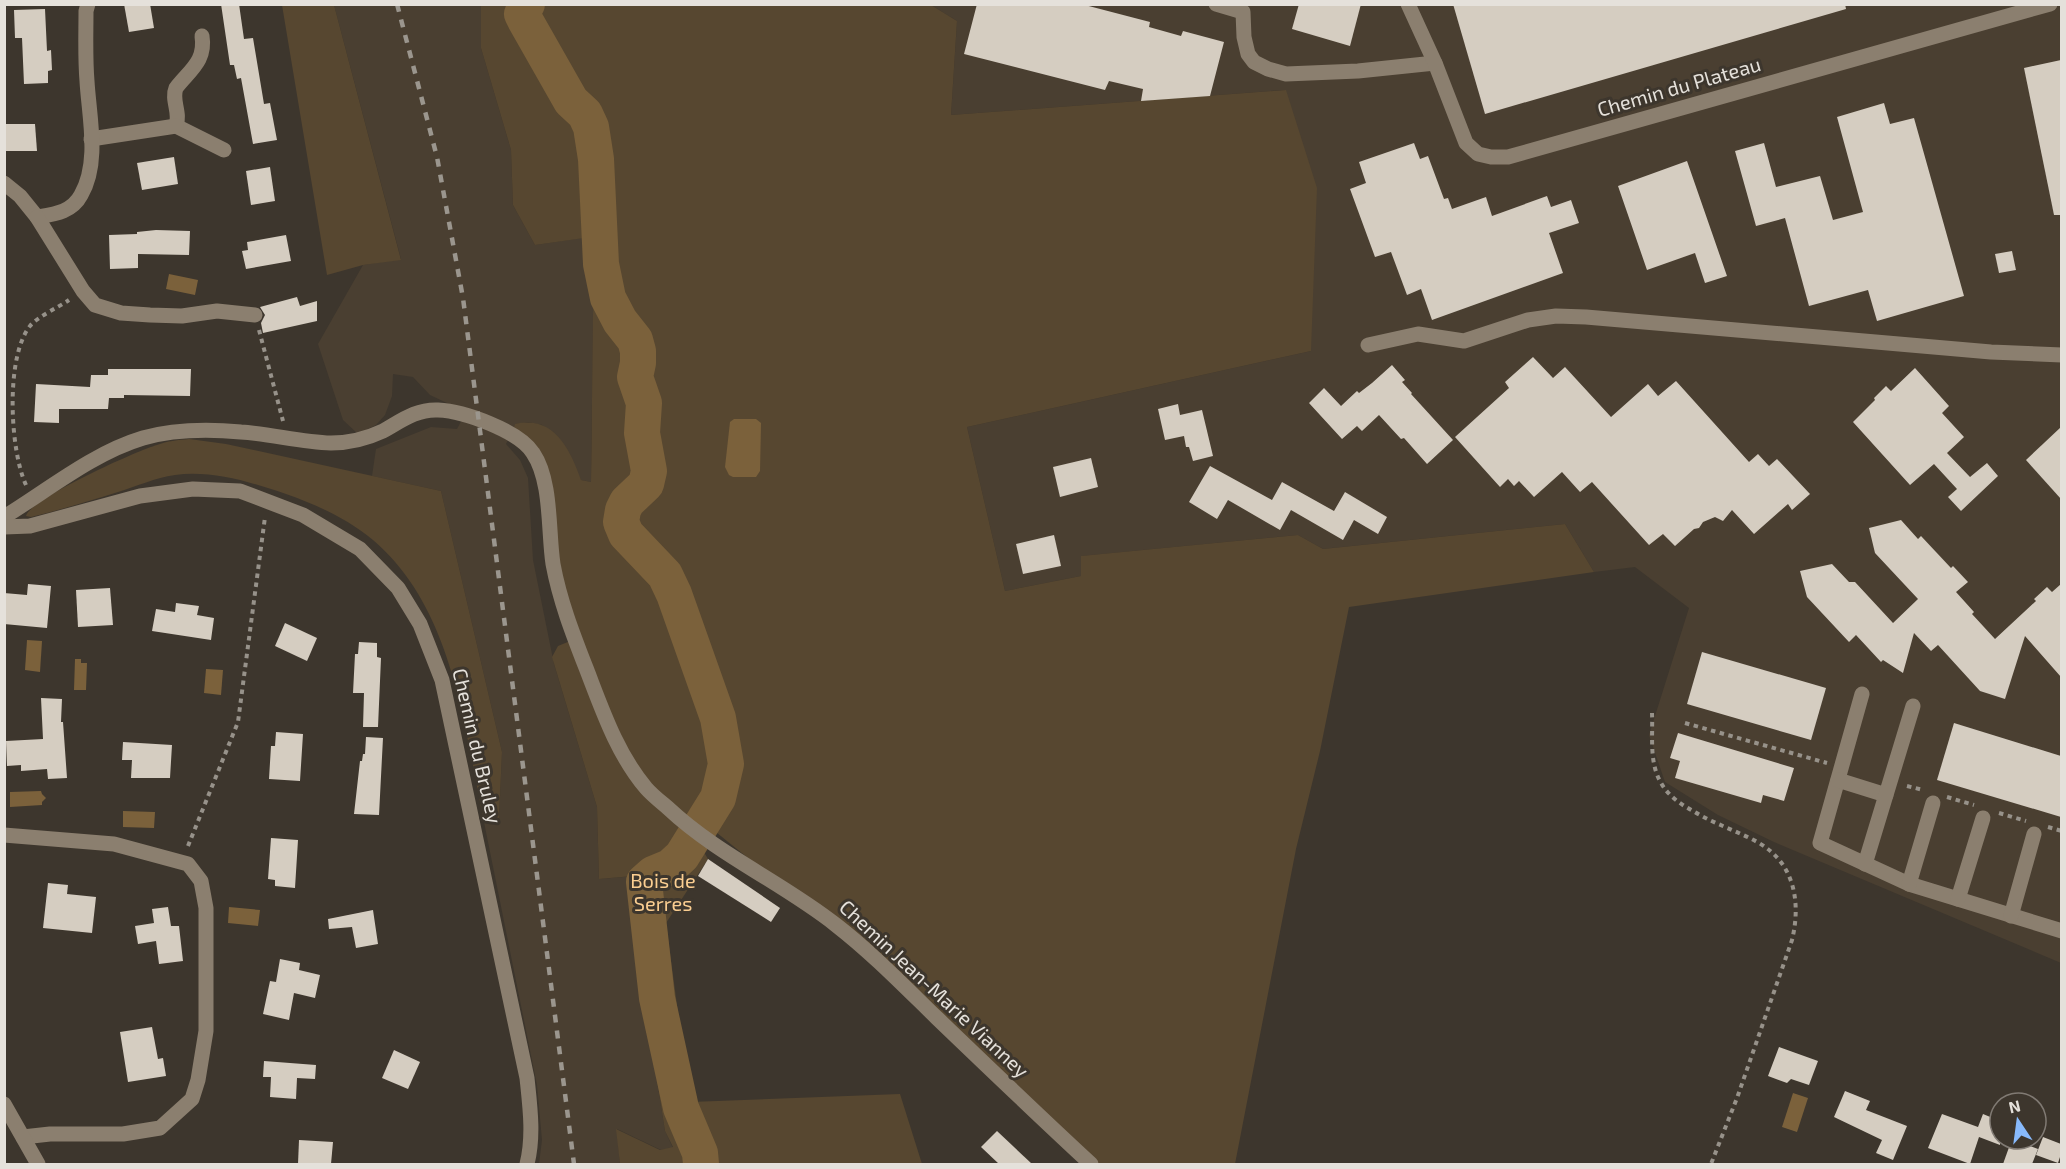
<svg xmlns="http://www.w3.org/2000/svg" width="2066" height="1169" viewBox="0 0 2066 1169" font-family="'Exo 2',sans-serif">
<rect width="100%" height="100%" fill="#3d362d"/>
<g fill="#4a3f31">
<polygon points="334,5 481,5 481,48 511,150 513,205 535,245 594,236 596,274 593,324 591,482 581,480 542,425 528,422 516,424 506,444 520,460 528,478 533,560 554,664 597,807 599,879 646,875 637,907 656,1074 665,1131 673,1148 661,1150 617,1129 620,1164 539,1164 542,1140 537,1085 484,822 499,818 502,752 441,491 372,476 376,449 431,427 457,429 466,412 430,395 413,377 393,374 392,396 385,415 376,425 358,434 343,420 318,344 363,265 401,259"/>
<polygon points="931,5 2061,5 2061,963 1774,842 1718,815 1665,782 1649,735 1689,608 1635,567 1594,572 1565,524 1323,549 1298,535 1082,556 1081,576 1005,591 967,427 1311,351 1285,90 951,115 957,21"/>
</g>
<g fill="#574730">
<polygon points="282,5 334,5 401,260 363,265 327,275"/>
<path d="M481 5H931L957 21 951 115 1286 90 1317 188 1311 351 967 427 1005 591 1081 576V556L1298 535 1323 549 1565 524 1594 572 1349 607 1320 751 1296 849 1235 1164H1091L858 942 796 897 706 824 695 837 708 859 666 923 690 1102 900 1094 922 1164H620L616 1129 660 1150 673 1147 665 1131 656 1074 637 907 642 891 640 882 645 875 599 879 597 807 552 657 558 646 575 639 543 480 512 435 515 424C554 415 570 449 581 480L591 482C592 426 592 370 593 314 594 288 601 262 598 236L535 245 513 205 511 150 481 48Z"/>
<path d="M189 439 226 444 441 491 502 752 499 818 484 822C464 726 453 608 373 540 348 519 317 505 286 494 251 482 211 470 175 475 155 478 137 486 118 492 89 501 60 510 31 517L26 516C30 499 136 451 157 445 167 441 178 440 189 439Z"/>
</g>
<g fill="#7b613b">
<polygon points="169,274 198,280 195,295 166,289"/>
<polygon points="734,419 756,419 761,423 760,471 756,477 733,477 729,475 725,467 730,422"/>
<polygon points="27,640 42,641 40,672 25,670"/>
<polygon points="75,659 81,659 81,663 87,663 86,690 74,690"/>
<polygon points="206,669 223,670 221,695 204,693"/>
<path d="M729 746H733C741 755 741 773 731 782L715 773C711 761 720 753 729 746Z"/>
<polygon points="41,791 42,794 46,798 42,802 42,805 10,807 10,792"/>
<polygon points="123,811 155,812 154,828 123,827"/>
<polygon points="229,907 260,910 258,926 228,923"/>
<polygon points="1793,1093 1808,1098 1797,1132 1782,1127"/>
</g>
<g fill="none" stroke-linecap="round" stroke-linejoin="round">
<polyline stroke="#7b613b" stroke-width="36" points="527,4 522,14 525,20 571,101 585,114 591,127 596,159 601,264 608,298 620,321 635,340 638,351 638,363 635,377 644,403 642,433 649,471 646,484 627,502 623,510 621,522 626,534 665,575 674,594 718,718 726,764 718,798 682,856 670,867 653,874 644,882 657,998 681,1108 700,1153 701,1164"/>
</g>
<g fill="#d5cdc1">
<polygon points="124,4 150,4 154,28 129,32"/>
<polygon points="221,4 239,4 244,39 253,38 264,104 270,103 277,140 253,144 241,78 237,79 234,65 230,65"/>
<polygon points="977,4 1081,4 1150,22 1149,27 1181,36 1183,31 1224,42 1210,96 1141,101 1143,89 1109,81 1105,90 964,54"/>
<polygon points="1299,4 1361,4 1350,46 1292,29"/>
<polygon points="1453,4 1845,4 1846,9 1485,114"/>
<polygon points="45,9 47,51 51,50 52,70 48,71 48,83 24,84 22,38 15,38 14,10"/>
<polygon points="2061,60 2061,215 2054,215 2024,68"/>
<polygon points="1884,103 1890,124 1914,118 1964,296 1877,321 1868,290 1809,306 1785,218 1756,226 1735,151 1764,143 1776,187 1820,176 1833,220 1863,212 1837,117"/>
<polygon points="4,124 35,124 37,151 4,151"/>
<polygon points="1414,143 1420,159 1428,156 1444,199 1448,198 1452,209 1486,197 1492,216 1547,196 1551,207 1571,200 1579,223 1549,233 1563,273 1432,320 1421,289 1407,295 1391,252 1375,257 1350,189 1366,183 1359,162"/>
<polygon points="174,157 178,184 142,190 137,163"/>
<polygon points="1687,161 1727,276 1705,283 1695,253 1647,270 1618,186"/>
<polygon points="270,167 275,201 251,205 246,171"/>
<polygon points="156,230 190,231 189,255 138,254 138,268 110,269 109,235 137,234 137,232"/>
<polygon points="286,235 291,261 246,269 242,251 248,250 247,242"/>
<polygon points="2012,251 2016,270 1999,273 1995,254"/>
<polygon points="297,297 300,306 317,301 317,321 263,333 261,323 265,315 260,307"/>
<polygon points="1533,357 1553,378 1565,367 1611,417 1648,384 1658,396 1676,381 1749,462 1758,454 1769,466 1777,459 1810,494 1792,510 1788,504 1754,534 1732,510 1723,521 1715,517 1703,522 1699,528 1694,529 1675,546 1663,534 1649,545 1592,482 1580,492 1562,472 1534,497 1519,481 1514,486 1508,479 1500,487 1455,437 1509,388 1505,382"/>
<polygon points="1392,365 1405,380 1402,382 1412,393 1411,394 1453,440 1427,464 1404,438 1401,439 1379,415 1362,431 1357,426 1342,439 1309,403 1324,388 1341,406 1357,391 1359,393 1372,383"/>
<polygon points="1915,368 1949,406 1942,413 1964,437 1947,453 1970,477 1987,463 1998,476 1961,511 1948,497 1957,489 1934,464 1910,485 1853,422 1875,400 1874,398 1886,386 1891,391"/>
<polygon points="108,369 191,369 190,396 124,395 124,398 109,398 108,409 59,409 59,423 34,422 36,384 90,387 91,375 108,375"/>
<polygon points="1178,404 1180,415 1202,410 1213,456 1193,461 1189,447 1186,447 1184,436 1165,440 1158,409"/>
<polygon points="2061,427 2061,499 2026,460"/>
<polygon points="1091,458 1098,487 1060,497 1053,467"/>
<polygon points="1210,466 1272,500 1282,482 1334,511 1345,492 1387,517 1378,534 1354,520 1343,540 1291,510 1280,530 1228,500 1217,519 1189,502"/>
<polygon points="1901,520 1918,539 1921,536 1951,568 1953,566 1968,582 1956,592 1974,612 1972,614 1995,639 2036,601 2034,599 2047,587 2052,592 2061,584 2061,677 2025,636 2005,699 1980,691 1938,645 1931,651 1914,633 1903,673 1883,660 1881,662 1856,635 1849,642 1807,597 1800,571 1832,564 1849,582 1855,582 1893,623 1918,599 1875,553 1869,528"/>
<polygon points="1054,535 1061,566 1023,574 1016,544"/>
<polygon points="28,584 51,586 47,628 4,624 4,593 27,595"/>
<polygon points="110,588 113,625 78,627 76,590"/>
<polygon points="176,603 199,606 197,615 214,618 211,640 152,631 156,609 175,612"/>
<polygon points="285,623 317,638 307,661 275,646"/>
<polygon points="359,642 377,643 377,657 381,658 378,727 363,727 364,693 353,693 355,654 358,654"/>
<polygon points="1702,652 1826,688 1811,740 1687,704"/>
<polygon points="41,698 62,699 61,722 63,722 67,778 48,779 47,769 21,771 21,765 7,766 6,741 43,739"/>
<polygon points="1954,723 2061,756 2061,817 1937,780"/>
<polygon points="276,732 303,734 300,781 269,779 271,746 275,746"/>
<polygon points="1678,733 1794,768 1784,801 1763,795 1761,803 1675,778 1680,761 1670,758"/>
<polygon points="366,737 383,738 379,815 354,814 360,761 362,761 363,754 365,754"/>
<polygon points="123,742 172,745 170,778 131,778 132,760 122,760"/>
<polygon points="271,838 298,840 295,888 275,886 275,880 268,879"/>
<polygon points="708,859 780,908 771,922 698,876"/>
<polygon points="48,883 68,885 67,894 96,897 92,933 43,928"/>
<polygon points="168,907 171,926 179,926 183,961 159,964 156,941 138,944 135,926 154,923 152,909"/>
<polygon points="373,910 378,944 356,948 352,927 329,929 328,919"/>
<polygon points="280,959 300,963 299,970 320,975 315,998 294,993 289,1020 263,1014 270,981 276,982"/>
<polygon points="152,1027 158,1059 163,1058 166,1076 128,1082 120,1032"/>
<polygon points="1779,1047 1818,1061 1809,1085 1791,1079 1787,1083 1768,1076"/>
<polygon points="394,1050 420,1062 408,1089 382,1078"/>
<polygon points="264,1061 316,1065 315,1079 297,1078 296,1099 270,1097 271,1077 263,1077"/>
<polygon points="1845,1091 1870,1101 1866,1110 1907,1126 1893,1160 1876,1153 1882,1140 1834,1117"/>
<polygon points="1942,1114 1978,1127 1983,1114 2000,1121 2000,1145 1979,1137 1970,1164 1928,1148"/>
<polygon points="997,1131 1032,1164 999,1164 981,1147"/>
<polygon points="2043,1137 2061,1144 2061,1154 2058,1163 2036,1155"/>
<polygon points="2012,1139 2038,1149 2032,1164 2003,1164"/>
<polygon points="299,1140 333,1142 331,1164 298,1164"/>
</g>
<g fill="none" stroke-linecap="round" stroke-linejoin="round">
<g stroke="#97928a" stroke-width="4" stroke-dasharray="4.5 4.5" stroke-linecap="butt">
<polyline points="259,330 283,421"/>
<path d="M26 485C10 451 5 357 30 326 37 317 59 307 69 300"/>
<path d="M1652 713C1653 735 1649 761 1660 781 1667 795 1680 804 1693 811 1714 824 1738 831 1759 843 1795 864 1801 903 1792 940L1737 1098 1711 1164"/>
<polyline points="1685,723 1827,763"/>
<polyline points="1907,786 1923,790"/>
<polyline points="1947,797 1974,805"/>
<polyline points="1999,813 2026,821"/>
<polyline points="2048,827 2062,831"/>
<polyline points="188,846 238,722 265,517"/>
</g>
<g stroke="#8b7f6f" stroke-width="15">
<polyline points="1216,4 1243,12 1244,37 1248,54 1254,62 1268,69 1286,74 1358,71 1435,63"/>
<polyline points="1408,4 1435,63 1466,143 1478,154 1491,157 1508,157 2050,4"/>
<path d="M202 36C206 61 190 70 176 88 171 100 181 113 176 126L224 150"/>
<polyline points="91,139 176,126"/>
<path d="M4 183 20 196 37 217C55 214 72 212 81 195 100 162 89 117 87 81 85 57 86 34 86 11L88 4"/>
<polyline points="37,217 83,291 95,305 121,313 150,315 182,316 217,311 255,315"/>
<polyline points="1368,345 1418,334 1464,341 1528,320 1556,316 1586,317 1991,352 2062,355"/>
<path d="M4 517C48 490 93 453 143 438 175 429 208 429 241 432 271 434 301 442 331 443 349 443 366 439 383 431 401 421 416 409 438 410 464 411 519 431 533 453 552 481 548 531 553 564 560 602 574 637 588 673 603 712 618 755 646 788 652 795 661 802 668 808 718 855 783 883 836 925 872 953 904 986 937 1018 988 1067 1039 1116 1091 1164"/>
<path d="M4 527 30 526 140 496 193 489 240 491 303 515 360 549 398 588 420 624 442 680 527 1078C530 1107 534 1136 527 1164"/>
<polyline points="1862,694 1820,843 1909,884 2062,931"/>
<polyline points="1838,780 1886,795"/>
<polyline points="4,835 114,844 188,864 201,881 206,908 206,1031 198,1080 192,1099 160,1128 123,1134 50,1134 23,1137"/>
<polyline points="1865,864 1913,706"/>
<polyline points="1909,884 1933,803"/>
<polyline points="1958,899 1983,818"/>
<polyline points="2011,916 2034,834"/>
<polyline points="4,1104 38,1164"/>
</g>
<polyline stroke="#9b968e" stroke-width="4.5" stroke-dasharray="8 8" stroke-linecap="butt" points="397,4 437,157 463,298 574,1164"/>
</g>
<g text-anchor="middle" stroke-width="6" stroke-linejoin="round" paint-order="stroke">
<g font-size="20" fill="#e5e1db" stroke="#3d362d">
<text transform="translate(1679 87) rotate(-16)" y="7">Chemin du Plateau</text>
<text transform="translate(477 746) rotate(77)" y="7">Chemin du Bruley</text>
<text transform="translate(934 989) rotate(43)" y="7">Chemin Jean-Marie Vianney</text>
</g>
<g font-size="20" fill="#fbce91" stroke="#3d362d">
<text x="663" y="888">Bois de<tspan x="663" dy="23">Serres</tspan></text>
</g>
</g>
<rect width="2066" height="1169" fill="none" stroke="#e5e1db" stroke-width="12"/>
<g transform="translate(2018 1121) rotate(347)"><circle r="28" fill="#3d362d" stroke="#807a73" stroke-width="1.5"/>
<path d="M0-4.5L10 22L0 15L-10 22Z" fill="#88bafc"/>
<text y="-9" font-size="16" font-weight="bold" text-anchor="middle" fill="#e5e1db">N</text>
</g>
</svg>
